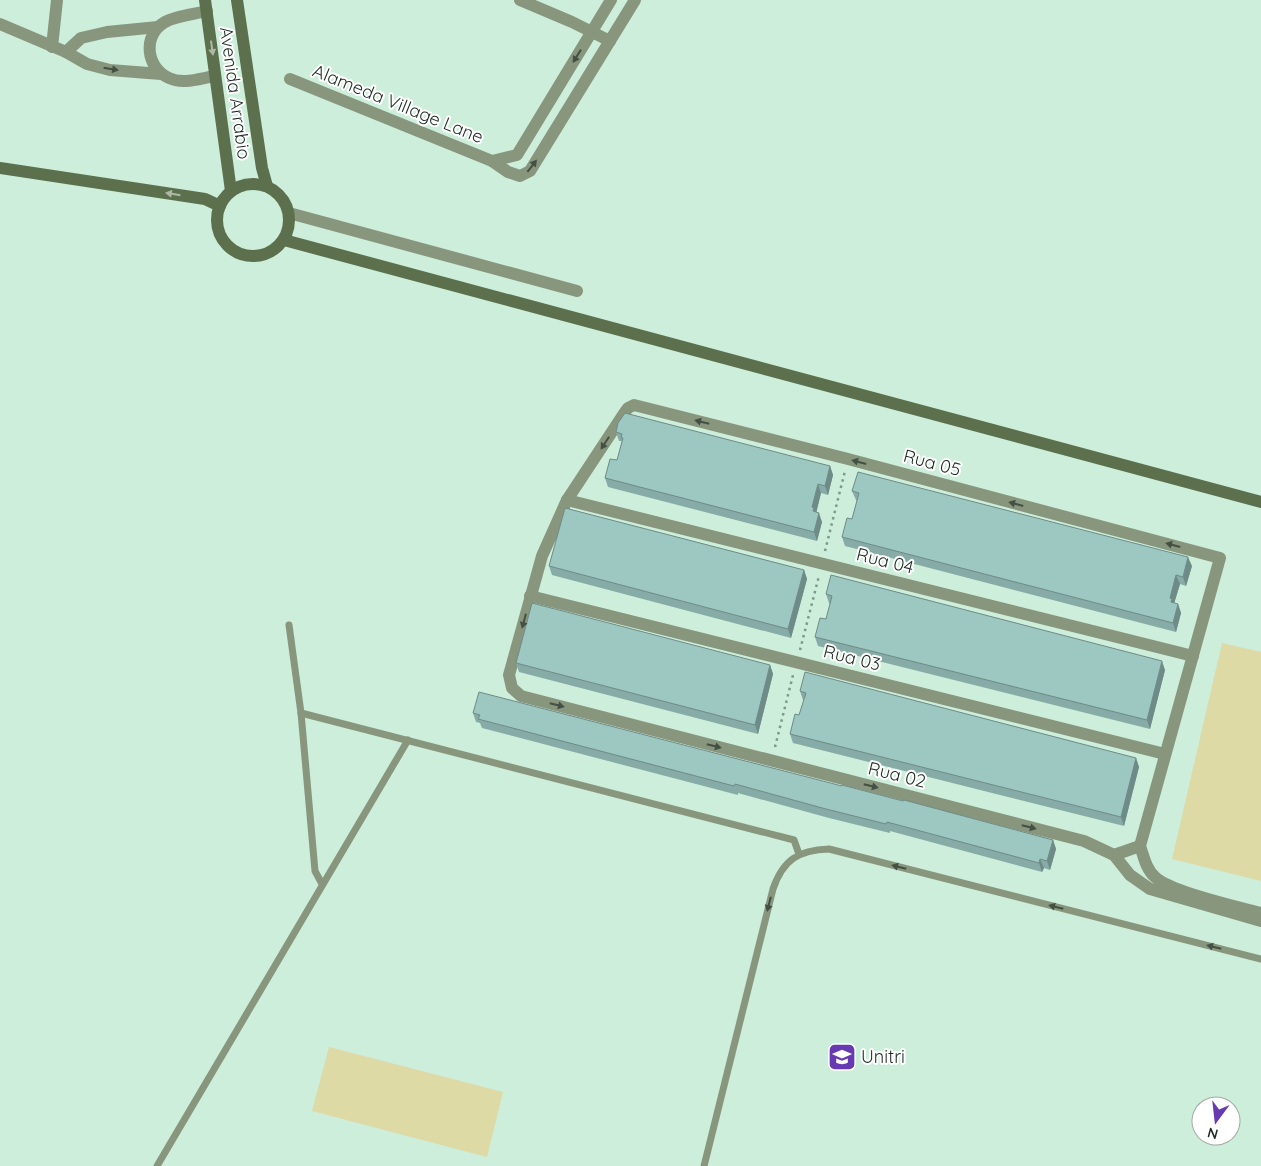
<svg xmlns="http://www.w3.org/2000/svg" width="1261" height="1166" viewBox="0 0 1261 1166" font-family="Quicksand,sans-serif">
<rect width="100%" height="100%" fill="#cceeda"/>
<g fill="#dddaa6">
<polygon points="1222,643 1261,652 1261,881 1172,859"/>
<polygon points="329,1047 503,1092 487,1157 312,1111"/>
</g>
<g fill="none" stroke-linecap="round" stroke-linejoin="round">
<g stroke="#7f9889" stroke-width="2.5" stroke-dasharray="2.5 4" stroke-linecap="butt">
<polyline points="825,551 845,471"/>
<polyline points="800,650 819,576"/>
<polyline points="775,747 793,675"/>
</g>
<g stroke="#88967e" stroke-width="7">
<polyline points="289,625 301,713 315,871 322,884"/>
<polyline points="301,713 794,840 799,854"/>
<polyline points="157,1166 408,740"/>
<path d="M704 1166 773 889C783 860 798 850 829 849L1261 959"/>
</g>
<g stroke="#88967e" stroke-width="12">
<polyline points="520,0 572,22 610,41"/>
<path d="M207 11C195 14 175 16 165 22 142 35 146 68 169 78 183 85 201 78 215 76"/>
<polyline points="0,24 66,52 87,64 110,70 161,74"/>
<polyline points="52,47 57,0"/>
<polyline points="66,52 81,38 107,32 158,27"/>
<polyline points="290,79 492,161 508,172 520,176 530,171 635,0"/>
<polyline points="492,161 517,155 611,0"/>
<polyline points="289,213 577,291"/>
<polyline points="567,500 1193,656"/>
<polyline points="530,596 1165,754"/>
<polyline points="1114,855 1140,846"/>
<path d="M1261 913C1238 907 1170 892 1155 877 1146 869 1144 857 1140 846L1220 558 848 459 634 405 628 408 625 412 567 500 542 556 509 675 512 688 521 696 1084 841 1114 855 1130 875 1150 889 1261 921"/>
</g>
<g stroke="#5d704d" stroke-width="12">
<polyline points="205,0 231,191"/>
<polyline points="237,0 262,168 267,186"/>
<polyline points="0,168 205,199 220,206"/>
<circle cx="253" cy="220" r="36"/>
<polyline points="284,240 1261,502"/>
</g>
</g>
<g fill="#87aba6">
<polygon points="616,432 830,466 833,475 828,495 821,493 816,512 822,522 817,541 608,487 605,478 617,460 622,441 619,441"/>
<polygon points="852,491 1192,566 1186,586 1180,584 1174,603 1178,604 1181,613 1176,632 845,546 842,537 852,519 857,501 856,500"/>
<polygon points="549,566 804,570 807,579 791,638 552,575"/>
<polygon points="826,594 1165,670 1150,729 818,646 815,637 826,619 830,604 829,603"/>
<polygon points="516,663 770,665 773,674 758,734 519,672"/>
<polygon points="800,691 1136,758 1139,767 1124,826 793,743 790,734 799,715 804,701 803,700"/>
<polygon points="473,713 842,786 1053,840 1056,849 1050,870 1044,868 1042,872 890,831 890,833 829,818 738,793 738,795 482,728 480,723 476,722"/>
</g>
<g fill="#6e8b87">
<polygon points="830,466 833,475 828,495 825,486"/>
<polygon points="818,484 821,493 816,514 816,520 812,507"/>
<polygon points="819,513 822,522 817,541 814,532"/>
<polygon points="1188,557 1192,566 1186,586 1183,577"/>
<polygon points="804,570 807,579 791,638 788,629"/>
<polygon points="1176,575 1180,584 1174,604 1174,611 1170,598"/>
<polygon points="1178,604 1181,613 1176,632 1173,623"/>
<polygon points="1162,661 1165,670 1150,729 1147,720"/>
<polygon points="770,665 773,674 758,734 755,725"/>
<polygon points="1136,758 1139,767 1124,826 1121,817"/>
<polygon points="1053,840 1056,849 1050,870 1047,861"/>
<polygon points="1040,859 1044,868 1042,872 1039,863"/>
</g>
<g fill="#9dc7c1" stroke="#6e8b87">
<polygon points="625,413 830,466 825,486 818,484 812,507 814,508 813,511 819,513 814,532 605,478 610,459 617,460 623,438 621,438 622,434 616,432 618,423"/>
<polygon points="858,472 1188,557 1183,577 1176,575 1170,598 1172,599 1171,602 1178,604 1173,623 842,537 847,518 852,519 859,493 852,491"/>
<polygon points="565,508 804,570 788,629 549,566"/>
<polygon points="831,575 1162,661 1147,720 815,637 820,618 826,619 832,596 826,594"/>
<polygon points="532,603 770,665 755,725 516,663"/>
<polygon points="805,672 1136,758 1121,817 790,734 795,714 799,715 806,693 800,691"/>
<polygon points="479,692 842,786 842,785 903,801 904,800 1053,840 1047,861 1040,859 1039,863 887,822 886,824 826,809 735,784 734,786 478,719 480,715 473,713"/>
</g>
<defs><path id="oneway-solid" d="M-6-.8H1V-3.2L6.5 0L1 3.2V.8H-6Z" transform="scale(1.25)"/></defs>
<g fill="#aeb8a6">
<use href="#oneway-solid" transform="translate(212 48) rotate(82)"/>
<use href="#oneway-solid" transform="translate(173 194) rotate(-171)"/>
</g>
<g fill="#435043">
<use href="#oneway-solid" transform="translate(577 56) rotate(122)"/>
<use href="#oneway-solid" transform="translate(111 69) rotate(9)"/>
<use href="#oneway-solid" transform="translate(532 166) rotate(-52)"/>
<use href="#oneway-solid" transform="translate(702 422) rotate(-166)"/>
<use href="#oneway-solid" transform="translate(605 443) rotate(123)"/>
<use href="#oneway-solid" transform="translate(859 462) rotate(-165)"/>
<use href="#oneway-solid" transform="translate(1016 504) rotate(-165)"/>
<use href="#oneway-solid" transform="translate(1173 545) rotate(-165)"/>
<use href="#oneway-solid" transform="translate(524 621) rotate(105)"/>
<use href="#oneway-solid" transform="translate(557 705) rotate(14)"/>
<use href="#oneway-solid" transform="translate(714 746) rotate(14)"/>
<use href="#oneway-solid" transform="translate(871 786) rotate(14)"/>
<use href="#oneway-solid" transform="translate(1029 827) rotate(14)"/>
<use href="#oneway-solid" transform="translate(899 867) rotate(-166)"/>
<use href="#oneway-solid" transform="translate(769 904) rotate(104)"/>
<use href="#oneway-solid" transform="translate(1056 907) rotate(-166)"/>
<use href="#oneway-solid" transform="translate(1214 947) rotate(-166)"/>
</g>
<defs>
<symbol id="university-square" viewBox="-11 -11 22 22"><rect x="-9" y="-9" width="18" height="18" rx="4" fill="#673ab2" stroke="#fff"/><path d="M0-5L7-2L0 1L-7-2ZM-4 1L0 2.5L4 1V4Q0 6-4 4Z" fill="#fff"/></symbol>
</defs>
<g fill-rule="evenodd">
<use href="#university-square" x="826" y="1041" width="32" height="32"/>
</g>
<g text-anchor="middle" stroke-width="4" stroke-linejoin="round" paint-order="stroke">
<g font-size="18" fill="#1e2b23" stroke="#fff">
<text transform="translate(235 93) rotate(82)" y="6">Avenida Arrabio</text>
<text transform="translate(398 104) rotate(22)" y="6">Alameda Village Lane</text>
<text transform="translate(932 463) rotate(15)" y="6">Rua 05</text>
<text transform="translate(885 561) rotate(14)" y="6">Rua 04</text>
<text transform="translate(852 658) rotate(14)" y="6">Rua 03</text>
<text transform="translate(897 775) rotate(14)" y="6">Rua 02</text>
</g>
<g font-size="18" fill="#1e2b23" stroke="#fff" text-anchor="start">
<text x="861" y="1063">Unitri</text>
</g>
</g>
<g transform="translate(1216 1121) rotate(195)"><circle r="24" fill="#ffffff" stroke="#a5aaa7"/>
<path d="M0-4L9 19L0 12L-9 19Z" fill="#673ab2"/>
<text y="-8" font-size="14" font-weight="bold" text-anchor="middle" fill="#1e2b23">N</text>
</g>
</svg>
